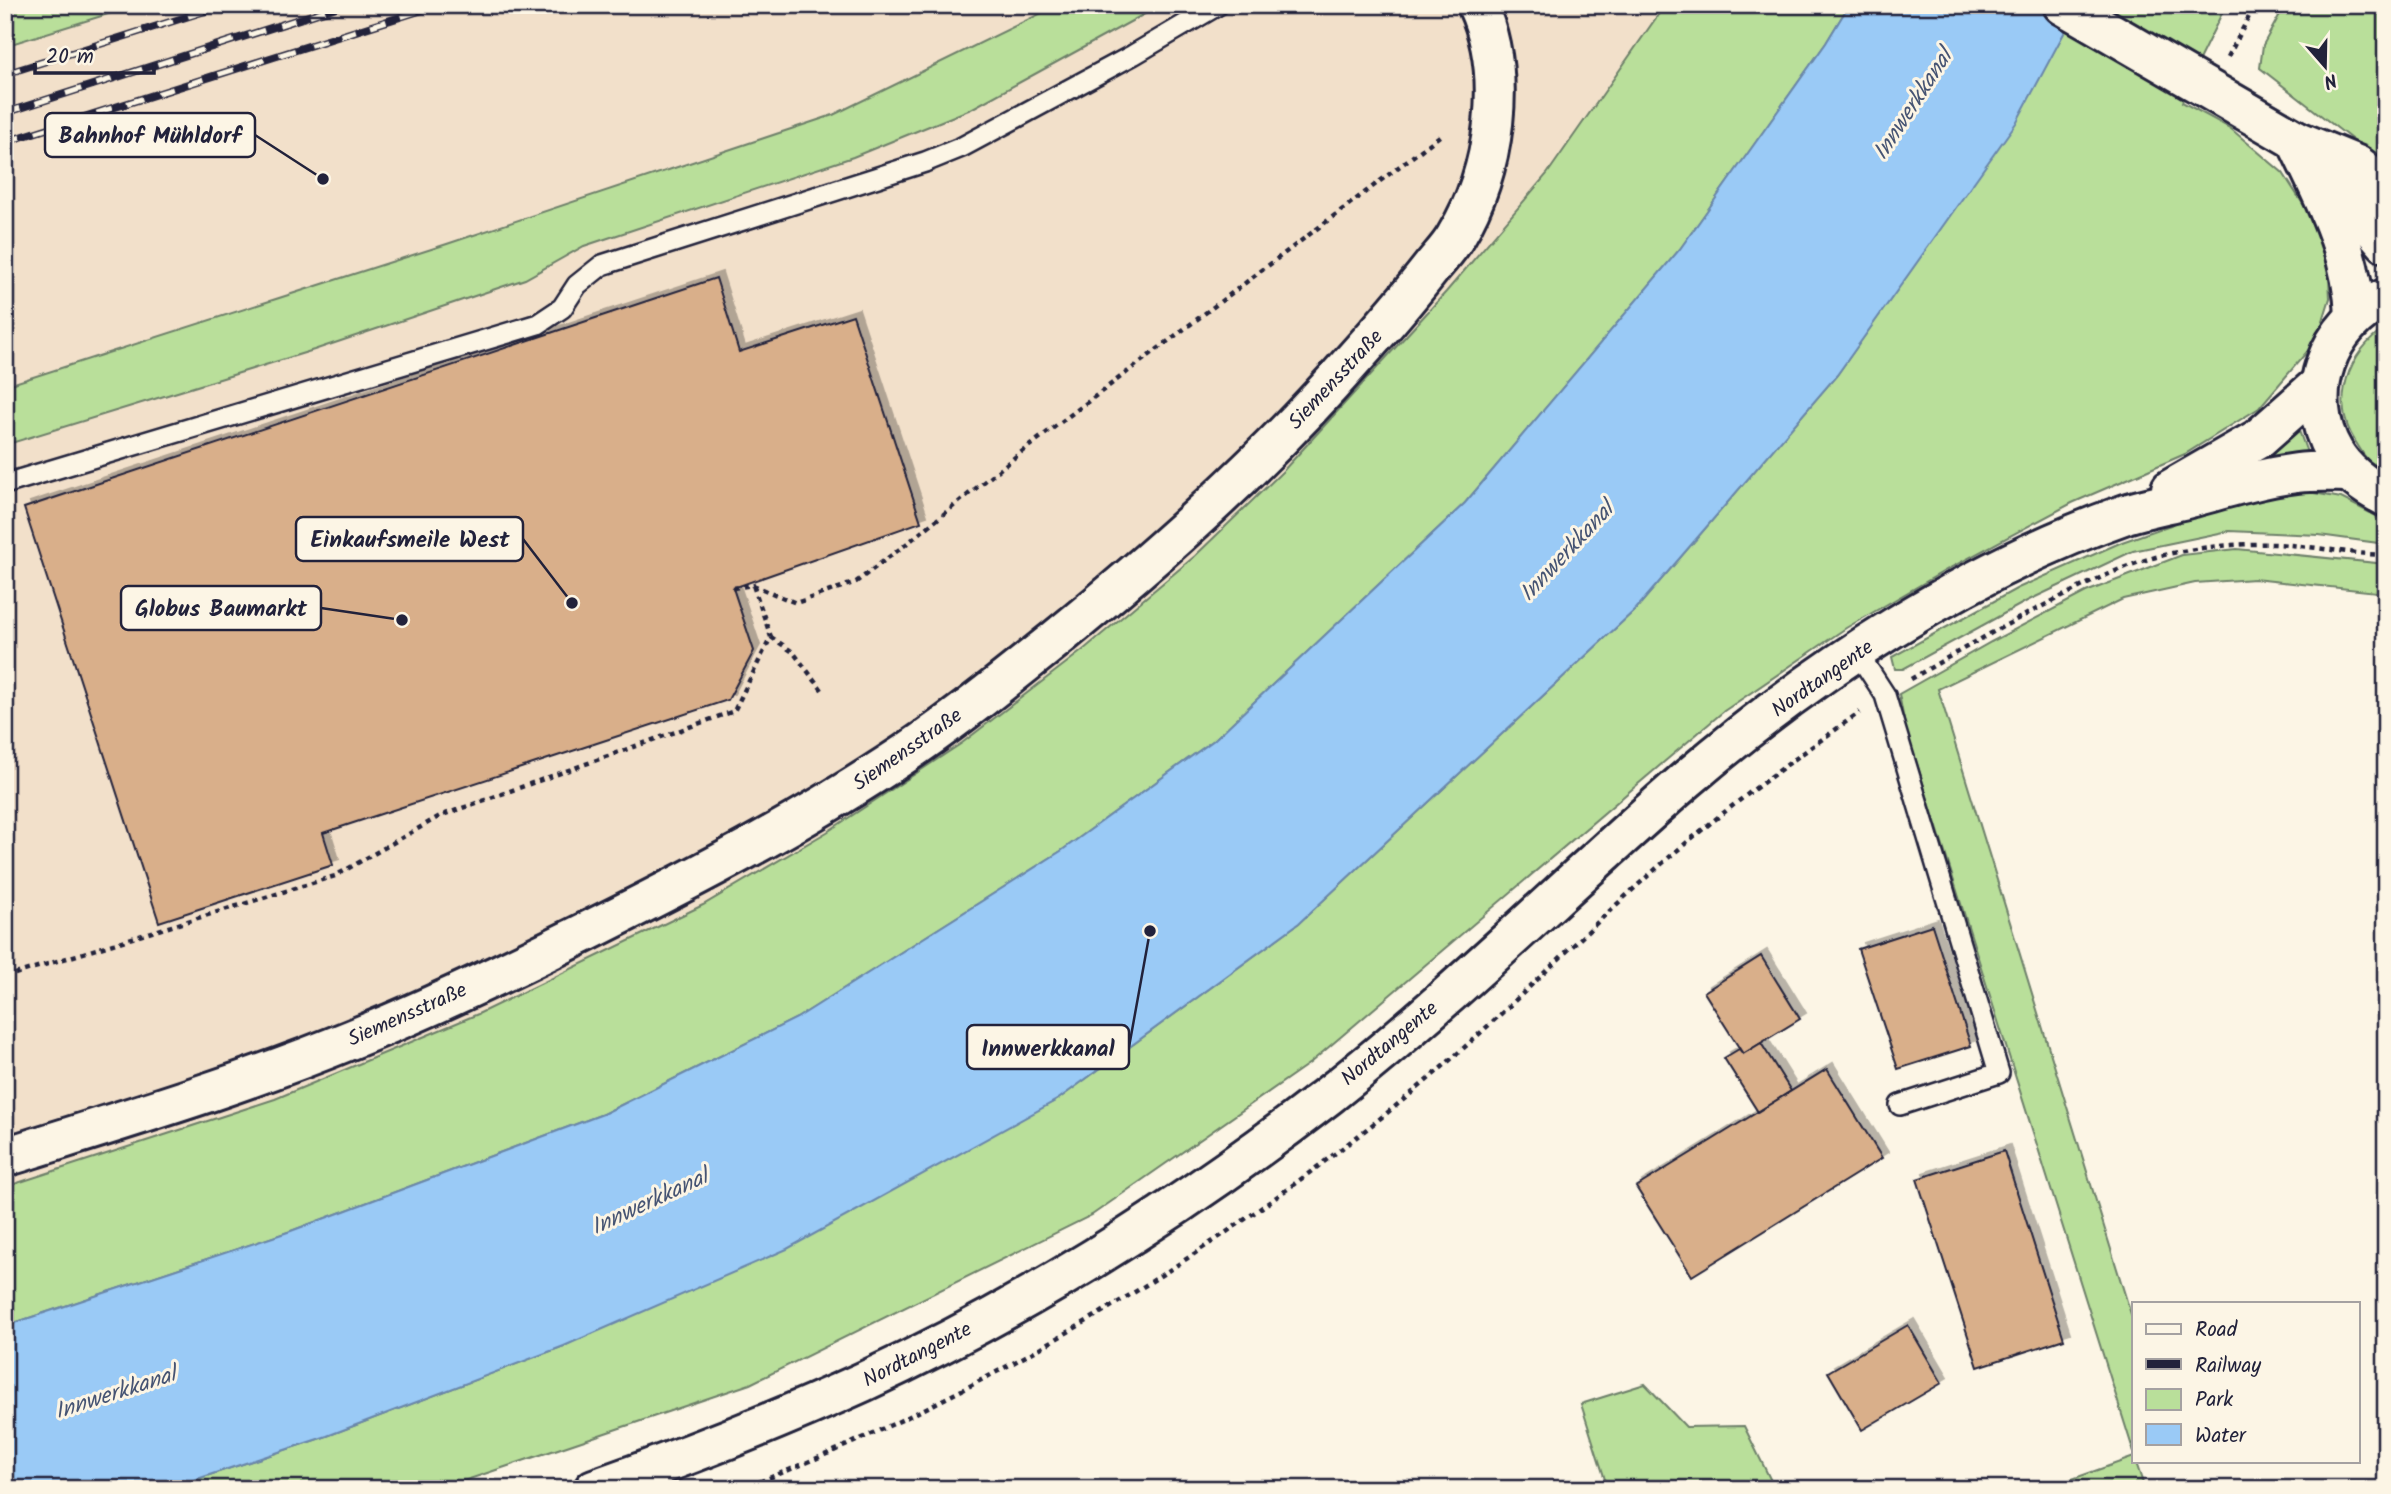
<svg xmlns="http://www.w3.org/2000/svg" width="2391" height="1494" viewBox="0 0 2391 1494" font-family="Kalam,sans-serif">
<defs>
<filter id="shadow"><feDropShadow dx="6" dy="-6" stdDeviation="0" flood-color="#0004"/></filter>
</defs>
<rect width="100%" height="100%" fill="#fcf5e5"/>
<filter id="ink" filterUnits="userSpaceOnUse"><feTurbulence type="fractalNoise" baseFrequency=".0143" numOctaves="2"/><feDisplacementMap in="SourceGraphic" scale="14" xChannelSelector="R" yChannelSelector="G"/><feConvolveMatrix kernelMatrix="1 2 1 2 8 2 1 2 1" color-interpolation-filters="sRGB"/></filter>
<g filter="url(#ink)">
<g fill="#f2e0ca">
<polygon points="137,5 1058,5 833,115 447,244 5,386 5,46"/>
<polygon points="1161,5 1665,5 1547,174 1446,292 1283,471 1195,556 1083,649 962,743 827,832 703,905 478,1014 275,1099 5,1187 5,445 314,350 525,279 584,246 853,157 971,109"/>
</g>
<g fill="#b9df9a" stroke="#6e806a" stroke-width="2">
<polygon points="5,5 137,5 5,46"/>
<polygon points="1058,5 1161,5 971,109 853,157 584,246 525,279 314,350 5,445 5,386 447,244 833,115"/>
<polygon points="1665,5 1849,5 1826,43 1680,249 1465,503 1214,740 1061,851 797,1018 603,1114 291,1231 5,1326 5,1187 275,1099 478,1014 703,905 827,832 962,743 1083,650 1195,556 1283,471 1446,292 1547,174"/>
<polygon points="2079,5 2226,5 2190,78 2182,102 2230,128 2283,173 2310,215 2328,259 2330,298 2317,340 2259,408 2185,454 2072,503 1946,570 1846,628 1724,711 1310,1063 1092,1215 750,1384 440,1489 167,1489 327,1436 564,1346 1057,1100 1299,923 1636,609 1837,375 2015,123"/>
<polygon points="2285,5 2386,5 2386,166 2260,68 2263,45"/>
<path d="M2386 328V472C2380 468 2373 464 2368 460 2363 455 2359 447 2355 441 2330 402 2348 351 2386 328Z"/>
<polygon points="2298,428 2309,458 2226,481"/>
<polygon points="2303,491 2341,498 2386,521 2386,544 2319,535 2229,531 2133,551 2027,601 1903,669 1895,669 1892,657 2018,588 2122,542 2236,502"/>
<polygon points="2237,549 2386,564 2386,593 2254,579 2195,583 2123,599 1938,689 2134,1324 2134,1453 1905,726 1899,694 1991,642 2086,592 2182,555"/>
<polygon points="1645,1384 1686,1427 1744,1426 1775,1489 1608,1489 1581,1404"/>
<polygon points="2134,1457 2145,1489 2044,1489"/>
</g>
<polygon fill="#9acaf6" stroke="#6a87ab" stroke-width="2" points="1849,5 2079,5 2016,123 1837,375 1636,609 1299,923 1057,1100 787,1249 564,1346 327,1436 167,1489 5,1489 5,1326 291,1231 603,1114 797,1018 1061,851 1214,740 1465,503 1680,249 1826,43"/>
<g fill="#d9af8a" stroke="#22223b" stroke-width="2" filter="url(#shadow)">
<polygon points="716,278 739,352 853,315 921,522 733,588 754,651 728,700 323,833 333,865 159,922 24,508"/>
<polygon points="1932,925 1971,1046 1898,1069 1858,949"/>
<polygon points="1761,956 1800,1019 1743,1054 1704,992"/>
<polygon points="1761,1043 1791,1091 1758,1112 1724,1058 1739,1049 1743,1054"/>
<polygon points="1827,1069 1882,1158 1692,1276 1636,1187"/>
<polygon points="2004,1151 2064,1339 1978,1367 1917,1179"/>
<polygon points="1908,1325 1942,1383 1862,1430 1828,1372"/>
</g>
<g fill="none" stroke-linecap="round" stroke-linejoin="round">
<defs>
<g id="lane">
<polyline points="5,484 538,324 562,308 577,285 602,265 925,162 962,147 1133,55 1218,5"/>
<polyline points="1857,652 1885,695 1999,1073 1900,1105"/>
</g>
<g id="street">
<polyline points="2063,5 2296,140 2357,165 2386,187"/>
<path d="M2296 140C2323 196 2353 252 2355 316"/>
<polyline points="2323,170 2386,243"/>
<path d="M5 1157C123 1120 241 1085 355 1038 438 1005 520 965 600 925 698 876 796 825 888 765 947 727 1002 682 1056 639 1162 553 1264 462 1354 359 1381 329 1407 299 1432 267 1440 257 1450 247 1456 236 1495 172 1509 75 1477 5"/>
</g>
<g id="secondary">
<path d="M2386 298C2327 323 2301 396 2334 452 2346 473 2365 486 2386 497"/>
<polyline points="2171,489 2258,439 2320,384"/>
<path d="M594 1489C685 1457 775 1422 863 1382 1028 1306 1186 1206 1329 1095 1454 997 1566 884 1686 780 1813 671 1967 570 2126 514 2145 508 2166 504 2186 499 2223 489 2259 478 2297 473 2314 471 2332 472 2349 472"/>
</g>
</defs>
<use href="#lane" stroke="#22223b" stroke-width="24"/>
<use href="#street" stroke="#22223b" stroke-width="44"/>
<use href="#secondary" stroke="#22223b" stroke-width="44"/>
<g stroke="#22223b" stroke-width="4.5" stroke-dasharray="5 5" stroke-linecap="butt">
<polyline points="2228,57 2255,5"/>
<polyline points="733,588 753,585 796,603 856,582 905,545 1020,453 1441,135"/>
<polyline points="771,637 793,652 822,690"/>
<path d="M1911 679C1962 649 2013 620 2065 595 2097 579 2129 563 2164 555 2193 548 2223 545 2253 544 2298 542 2341 554 2386 555"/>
<polyline points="5,977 335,876 440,816 734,711 771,637 753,585"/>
<path d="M741 1489C981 1397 1204 1262 1403 1100 1498 1023 1581 933 1673 854 1733 803 1796 758 1860 712"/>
</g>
<use href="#lane" stroke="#fcf5e5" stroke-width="19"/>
<use href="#street" stroke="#fcf5e5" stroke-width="38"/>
<use href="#secondary" stroke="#fcf5e5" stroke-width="38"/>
<defs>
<g id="rail">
<polyline points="5,74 224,5"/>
<polyline points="5,113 343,5"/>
<polyline points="5,142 438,5"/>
</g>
</defs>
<use href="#rail" stroke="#22223b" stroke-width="8"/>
<use href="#rail" stroke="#fcf5e5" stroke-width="5" stroke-dasharray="16" stroke-linecap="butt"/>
</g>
</g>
<g text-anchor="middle" stroke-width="6" stroke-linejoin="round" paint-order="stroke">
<g font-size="21" fill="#22223b" stroke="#fcf5e5">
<text transform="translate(1335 379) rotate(-47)" y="7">Siemensstraße</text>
<text transform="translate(1822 678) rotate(-35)" y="7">Nordtangente</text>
<text transform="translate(907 749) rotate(-35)" y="7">Siemensstraße</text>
<text transform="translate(407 1014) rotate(-24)" y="7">Siemensstraße</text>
<text transform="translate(1389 1043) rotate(-40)" y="7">Nordtangente</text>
<text transform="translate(917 1354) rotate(-27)" y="7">Nordtangente</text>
</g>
<g font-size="23" font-style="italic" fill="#465473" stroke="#fcf5e5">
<text transform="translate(1912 104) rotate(-57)" y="8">Innwerkkanal</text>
<text transform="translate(1566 551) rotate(-47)" y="8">Innwerkkanal</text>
<text transform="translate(649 1201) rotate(-25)" y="8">Innwerkkanal</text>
<text transform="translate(115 1392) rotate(-18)" y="8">Innwerkkanal</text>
</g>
</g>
<path fill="none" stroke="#22223b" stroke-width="2.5" d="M323 179L255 135M572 603L523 539M402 620L321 608M1150 931L1129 1047"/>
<g fill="#22223b" stroke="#fcf5e5" stroke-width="2.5">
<circle cx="323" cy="179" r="7"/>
<circle cx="572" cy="603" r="7"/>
<circle cx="402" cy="620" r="7"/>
<circle cx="1150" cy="931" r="7"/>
</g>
<g fill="#fcf5e5" stroke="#22223b" stroke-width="2.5">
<rect x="45" y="113" width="210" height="44" rx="7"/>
<rect x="296" y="517" width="227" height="44" rx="7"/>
<rect x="121" y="586" width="200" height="44" rx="7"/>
<rect x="967" y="1025" width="162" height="44" rx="7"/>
</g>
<g font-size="23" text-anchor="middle" font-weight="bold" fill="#22223b">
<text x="150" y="143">Bahnhof Mühldorf</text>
<text x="410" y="547">Einkaufsmeile West</text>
<text x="221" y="616">Globus Baumarkt</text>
<text x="1048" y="1056">Innwerkkanal</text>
</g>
<rect width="2391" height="1494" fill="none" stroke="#fcf5e5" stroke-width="28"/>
<rect x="14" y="14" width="2363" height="1466" fill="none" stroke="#22223b" stroke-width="2.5" filter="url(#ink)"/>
<rect x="2132" y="1302" width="228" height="161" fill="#fcf5e5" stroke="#a5a1a1" stroke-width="2"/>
<rect x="2146" y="1324" width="35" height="10" fill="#fcf5e5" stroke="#a5a1a1" stroke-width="2"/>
<text x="2195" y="1336" font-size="21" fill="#22223b">Road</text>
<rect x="2146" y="1359" width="35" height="10" fill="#22223b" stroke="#a5a1a1" stroke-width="2"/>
<text x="2195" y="1372" font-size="21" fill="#22223b">Railway</text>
<rect x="2146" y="1389" width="35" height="21" fill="#b9df9a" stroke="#a5a1a1" stroke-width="2"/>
<text x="2195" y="1406" font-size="21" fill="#22223b">Park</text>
<rect x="2146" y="1424" width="35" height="21" fill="#9acaf6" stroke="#a5a1a1" stroke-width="2"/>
<text x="2195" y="1442" font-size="21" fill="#22223b">Water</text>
<g transform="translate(2325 66) rotate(160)" stroke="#fcf5e5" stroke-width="5" paint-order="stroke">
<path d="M0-5L12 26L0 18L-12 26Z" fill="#22223b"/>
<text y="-10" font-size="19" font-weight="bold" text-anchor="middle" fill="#22223b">N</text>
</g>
<path d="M35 63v10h119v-10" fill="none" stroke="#22223b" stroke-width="3.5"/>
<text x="46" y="63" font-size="21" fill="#22223b" stroke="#fcf5e5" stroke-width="5" paint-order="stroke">20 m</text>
</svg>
